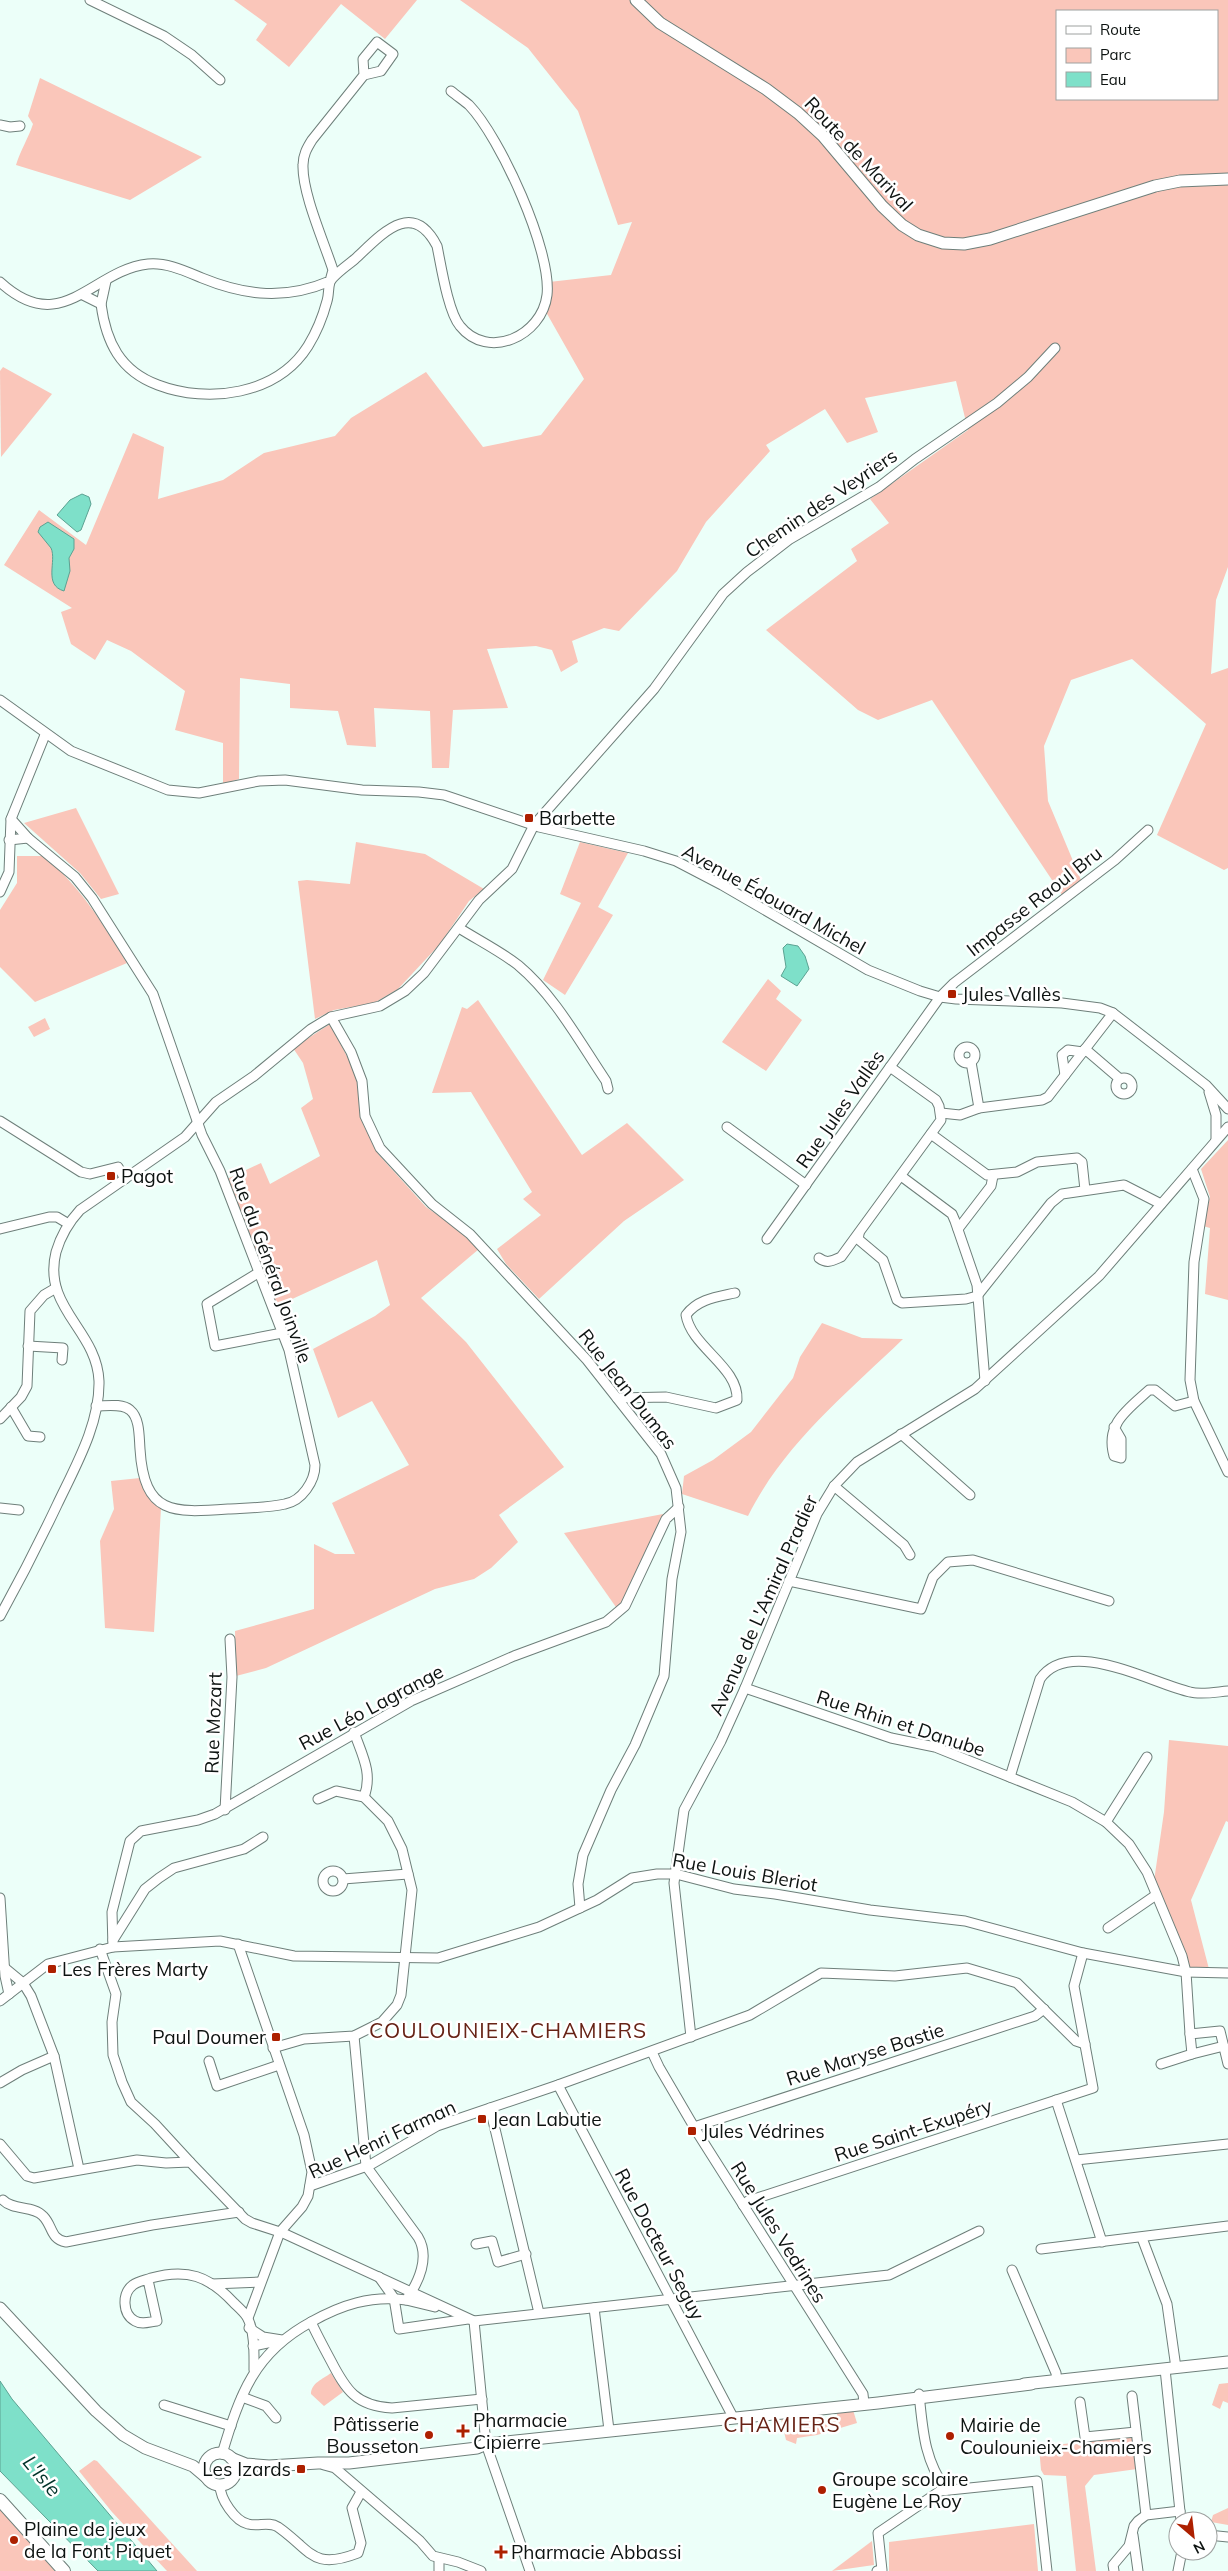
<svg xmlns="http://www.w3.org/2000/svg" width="1228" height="2571" viewBox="0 0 1228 2571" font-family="Mulish,sans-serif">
<rect width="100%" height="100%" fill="#ecfff9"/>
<g fill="#fac6ba" fill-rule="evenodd">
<polygon points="234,0 417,0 385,39 341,4 289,67 256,40 267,24"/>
<path d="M460 0H1228V567L1216 600 1211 674 1228 668V868L1224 870 1157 835 1206 724 1132 659 1071 680 1044 746 1048 801 1081 880 1062 895 932 700 878 720 858 710 766 630 857 561 851 549 889 523 870 499 968 430 956 381 865 398 878 432 847 443 825 409 766 445 770 451 706 522 677 571 619 631 604 628 572 641 578 662 561 672 552 650 536 646 487 649 508 708 453 710 449 768H432L430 711 374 708 376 747 347 745 338 711 290 708V684L240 678 239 779 223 784V743L175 730 185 691 131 651 107 640 95 660 71 644 61 612 72 608 4 565 39 510 86 545 133 433 164 447 158 499 223 480 264 453 335 436 351 418 426 372 483 447 541 435 584 379 546 312 549 282 611 275 632 222 618 225 578 111 528 48ZM1057 11H1217V99H1057Z"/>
<path d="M40 78 202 157 130 200 16 165C21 149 28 139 33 124L28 116Z"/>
<polygon points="3,367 52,394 1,457 0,371"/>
<polygon points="76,808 119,894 101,899 80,873 24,823"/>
<polygon points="356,842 425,854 484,889 469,901 440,944 398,989 374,1003 334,1010 315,1019 298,881 307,880 350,884"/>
<polygon points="580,842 628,853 598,907 613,915 565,995 543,980 581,903 560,894"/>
<path d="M17 856H44C83 890 100 920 127 963L35 1002 0 967V910L17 883Z"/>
<polygon points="768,979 781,991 776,999 802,1020 766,1071 722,1042"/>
<polygon points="478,1000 582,1155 627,1123 684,1180 624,1221 539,1299 506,1264 497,1249 541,1215 523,1199 532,1192 471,1092 432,1093 462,1007 467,1009"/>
<polygon points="45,1018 50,1029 34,1037 28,1027"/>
<polygon points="330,1024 351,1064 359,1087 363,1124 379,1155 426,1207 461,1231 479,1249 421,1298 466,1342 564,1467 499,1515 518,1542 491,1568 474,1579 435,1589 266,1668 236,1676 235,1631 314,1609 314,1544 335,1554 355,1554 332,1503 409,1465 372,1401 338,1418 313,1349 375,1316 390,1305 377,1260 277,1306 227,1179 261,1163 270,1184 320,1156 301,1108 313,1099 303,1063 293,1048"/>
<polygon points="1228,1140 1228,1300 1205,1294 1210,1228 1203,1226 1210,1197 1201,1169"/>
<path d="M822 1323 862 1338 903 1339C847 1393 783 1445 748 1516L682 1494 684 1476 713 1460 751 1432 793 1378 800 1357Z"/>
<path d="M140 1478C143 1492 149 1500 161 1508L154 1632 105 1628 100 1541 114 1509 111 1481Z"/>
<polygon points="663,1514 625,1601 618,1610 564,1533"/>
<polygon points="1169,1740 1228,1746 1228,1822 1226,1821 1191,1900 1209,1969 1190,1968 1154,1881 1164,1812"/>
<path d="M331 2373 343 2392 324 2406 311 2394C311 2383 323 2379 331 2373Z"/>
<polygon points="1228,2383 1228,2403 1223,2401 1220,2409 1212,2405 1219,2384"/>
<polygon points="853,2410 857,2423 817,2435 797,2438 796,2444 786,2440 781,2419 814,2415 814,2420 837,2418 837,2413"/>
<polygon points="1130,2436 1134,2439 1137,2469 1094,2475 1085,2486 1096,2571 1076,2571 1066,2476 1044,2475 1041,2470 1039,2447"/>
<polygon points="94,2460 97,2461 197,2571 167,2571 112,2512 79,2471"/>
<polygon points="1228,2508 1228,2525 1211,2522 1213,2515"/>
<polygon points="0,2509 55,2571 0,2571"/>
<polygon points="1034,2524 1038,2571 889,2571 889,2542"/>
<polygon points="872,2541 874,2565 832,2571"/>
</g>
<g fill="#7ee0c9" stroke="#5ca292">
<polygon points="82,494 89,497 91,504 81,530 77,532 57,515 70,500"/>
<path d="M48 522 74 539V549L69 558 70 571 64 591C43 585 57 561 51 548L38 532 40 527Z"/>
<polygon points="787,944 798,946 805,956 809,969 797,986 781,976 786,967 783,948"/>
<polygon points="0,2381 12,2399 157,2571 98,2571 0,2471"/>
</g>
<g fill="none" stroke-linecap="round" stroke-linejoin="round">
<defs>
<g id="minor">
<polyline points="90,0 164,36 192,55 220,80"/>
<polyline points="0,125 10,127 20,126"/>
<path d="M0 282C62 339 92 270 148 264 166 262 185 271 202 278 246 296 286 300 330 281L333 270C324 242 302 193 303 165 303 155 307 148 312 140L364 75 381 71 393 54 377 42 363 59 364 75"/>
<path d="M83 295 101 304C106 342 120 371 158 385 208 404 277 395 308 346 316 333 323 316 327 301 329 295 328 288 330 282 333 275 348 265 355 259 381 235 412 198 437 246 441 265 448 312 460 326 488 361 542 336 547 295 552 251 500 137 469 105 463 100 457 96 451 91"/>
<polyline points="101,304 106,281"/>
<polyline points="0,700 71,751 168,790 199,793 259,781 285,780 362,790 419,792 444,795 539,827 644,851 676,861 722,885 868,970 920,991 940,997 956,999 1062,1003 1100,1008 1113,1013 1206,1085 1228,1109"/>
<path d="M11 819 28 838 75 877 92 898 153 994 202 1135 220 1171 289 1350 315 1465C315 1481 302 1501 285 1504 267 1508 247 1508 228 1509 173 1513 144 1515 140 1449 139 1437 140 1418 130 1410 122 1403 106 1406 96 1406"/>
<polyline points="9,840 28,838"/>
<polyline points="0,892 9,872 11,819 45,735"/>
<path d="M459 928C478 940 500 951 518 965 555 996 579 1041 606 1081L608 1089"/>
<polyline points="331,1017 351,1052 362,1081 365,1116 380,1148 432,1204 470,1234 587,1360 661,1454 676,1488 681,1532 672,1579 664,1676 635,1745 611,1790 583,1855 578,1884 580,1908"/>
<circle cx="967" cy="1055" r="8"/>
<polyline points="1085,1049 1120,1079"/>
<polyline points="971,1062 979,1108"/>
<polyline points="1065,1075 1062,1055 1068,1050 1083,1052"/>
<circle cx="1124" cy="1086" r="8"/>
<polyline points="1209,1092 1216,1115 1216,1140"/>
<polyline points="941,1113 960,1115 979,1108 1042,1100 1048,1097 1113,1013"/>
<polyline points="0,1121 81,1172 90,1174 118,1167 125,1179"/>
<polyline points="727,1127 806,1185"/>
<polyline points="931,1134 987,1175 1017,1172 1037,1162 1077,1158 1082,1162 1085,1190"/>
<polyline points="1192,1169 1204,1199 1194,1262 1190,1380 1194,1401 1228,1472"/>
<polyline points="901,1176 952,1214 955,1221 977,1285 985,1381"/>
<polyline points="0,1229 49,1217 57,1217 67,1223"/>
<polyline points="958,1229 991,1186 993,1176"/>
<polyline points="859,1234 858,1239 883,1260 897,1300 902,1303 966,1299 977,1296 1051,1203 1062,1194 1124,1185 1161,1204"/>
<polyline points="767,1239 940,997 954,983 1115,860 1148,830"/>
<path d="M819 1258C827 1264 832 1261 841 1257L941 1120 939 1106 936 1100 890 1067"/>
<polyline points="258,1273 207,1304 215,1346 282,1333"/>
<polyline points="28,1346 63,1348 62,1360"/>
<path d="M617 1398 666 1397 716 1408 737 1400C739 1367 691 1347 686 1315 698 1299 717 1297 735 1293"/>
<polyline points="11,1407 28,1436 40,1437"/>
<polyline points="0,1419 21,1397 27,1386 30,1311 44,1295 56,1288"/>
<path d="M1114 1427 1121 1439V1458L1114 1456C1105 1424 1127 1410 1149 1390H1155L1175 1406 1194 1401"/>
<polyline points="901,1434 970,1495"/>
<polyline points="834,1486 904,1545 910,1555"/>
<polyline points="0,1508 19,1510"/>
<polyline points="789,1581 921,1609 933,1577 948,1562 973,1560 1109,1601"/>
<path d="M0 1616C20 1580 39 1543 57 1505 75 1467 100 1424 99 1381 97 1330 42 1308 56 1252 61 1235 68 1223 80 1210L185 1137 216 1102 254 1076 311 1029 331 1017 380 1006 405 991 424 973 479 900 512 869 534 825 654 689 723 594 747 572 790 539 879 487 915 459 997 403 1028 377 1055 348"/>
<polyline points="745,1688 891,1738 935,1747 1072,1802 1106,1822 1129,1844 1147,1872 1182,1956 1186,1972 1190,2034"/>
<path d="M354 1732C362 1755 373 1773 364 1797"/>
<path d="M1010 1777 1040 1679C1069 1636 1151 1683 1190 1692 1201 1695 1216 1692 1228 1691"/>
<polyline points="225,1810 232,1677 230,1639"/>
<polyline points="1106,1822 1147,1757"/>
<circle cx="333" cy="1881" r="10"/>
<polyline points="343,1879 408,1874"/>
<polyline points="0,1898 5,1976 9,1994"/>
<polyline points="1108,1928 1156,1895"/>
<polyline points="113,1940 145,1889 159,1878 174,1868 244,1849 263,1837"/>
<polyline points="238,1944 304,2135 312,2172 308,2196 302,2207 280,2232 248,2318"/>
<polyline points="113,1947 112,1912 130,1841 141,1831 198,1820 215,1814 411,1701 514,1656 606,1622 625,1606 666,1519 679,1507"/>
<polyline points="100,1949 116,1994 112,2022 113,2055 122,2082 131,2102 155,2124 190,2162"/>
<polyline points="0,1964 23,1983 31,1996 54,2056 79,2169"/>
<polyline points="0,2001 48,1964 113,1947 220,1941 294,1956 438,1958 539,1927 597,1900 632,1878 657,1874 676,1874 734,1889 775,1894 870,1910 965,1921 1083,1953 1186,1972 1228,1973"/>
<polyline points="691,2037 674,1883 684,1810 721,1741 745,1688 817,1514 834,1486 857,1462 975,1389 1099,1276 1228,1127"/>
<polyline points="1224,2046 1192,2054 1190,2034 1220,2031 1228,2064"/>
<polyline points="273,2048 304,2039 354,2036 382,2022 397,2005 401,1995 412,1890 402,1849 388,1821 364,1797 336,1791 318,1799"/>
<polyline points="652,2052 659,2067 697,2132 863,2394 864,2403"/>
<polyline points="209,2061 217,2086 279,2065"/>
<polyline points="1161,2064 1192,2054"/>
<polyline points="0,2083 22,2070 54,2056"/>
<polyline points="558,2085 733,2417"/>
<polyline points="1056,2100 1102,2242"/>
<polyline points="490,2108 539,2313"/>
<polyline points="694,2127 1035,2016 1044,2009"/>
<polyline points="0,2144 27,2176 34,2178 137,2160 166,2163 190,2162 245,2219 252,2223 283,2233 474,2321 889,2275 979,2231"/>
<polyline points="1076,2160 1228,2144"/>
<polyline points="310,2186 370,2165 437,2126 558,2085 750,2015 821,1973 895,1976 967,1968 1017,1983 1076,2041 1085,2044"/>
<path d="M3 2200C13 2211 33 2205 43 2216 53 2226 50 2239 66 2242L152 2225 239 2212"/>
<polyline points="743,2205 748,2201 1093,2088 1074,1986 1083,1953"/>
<polyline points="1142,2238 1167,2304 1176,2368"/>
<polyline points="476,2244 492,2241 498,2262 526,2254"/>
<polyline points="1041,2249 1228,2226"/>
<polyline points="1012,2270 1056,2373 1057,2381"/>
<polyline points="379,2277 394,2298 399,2329 468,2319"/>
<path d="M148 2280 157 2321C149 2322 142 2325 135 2321 122 2314 122 2293 133 2285 138 2281 146 2280 151 2278 187 2268 209 2276 234 2303 238 2307 244 2312 247 2317 255 2331 254 2355 254 2370"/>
<polyline points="212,2284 260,2282"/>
<polyline points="406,2300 435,2307"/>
<polyline points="594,2308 609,2430"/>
<polyline points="474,2321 486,2444 530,2571"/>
<path d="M311 2322C341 2305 371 2295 406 2300 419 2282 430 2257 418 2237L366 2166 354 2036"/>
<polyline points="249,2328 263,2337 282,2340"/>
<polyline points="253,2346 277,2341"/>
<polyline points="1165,2369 1181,2521"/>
<path d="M919 2394C923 2431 924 2459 946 2490"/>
<polyline points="1132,2396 1146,2515"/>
<polyline points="242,2397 266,2406 276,2418"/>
<polyline points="1080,2402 1085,2437 1136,2432"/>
<polyline points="164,2405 231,2426"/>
<path d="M222 2454C240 2394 254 2353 311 2322 317 2335 324 2348 331 2361 346 2390 356 2406 392 2408L482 2399"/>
<polyline points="324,2465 335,2468 420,2541 433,2556 458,2562 481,2571"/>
<path d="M220 2485C220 2499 235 2521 248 2524 259 2527 268 2521 278 2527 311 2550 312 2571 358 2553L361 2543 352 2508 361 2492"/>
<polyline points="1133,2535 1138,2571"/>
<polyline points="1208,2535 1228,2537"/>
<polyline points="439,2571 439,2559"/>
<polyline points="877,2571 882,2570 878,2533 940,2491 1037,2481 1047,2571"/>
<polyline points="1114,2571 1113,2565 1129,2546 1134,2526 1138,2521 1146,2515 1180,2511"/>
<polyline points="1178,2571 1182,2551"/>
</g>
<g id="secondary">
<polyline points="636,0 660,23 766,89 798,113 823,136 882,206 902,225 918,235 943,243 964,244 990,239 1155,186 1180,181 1228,179"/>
<polyline points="0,2308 96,2411 123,2435 145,2448 193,2466 206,2477"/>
<polyline points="1024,2384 1228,2362"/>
<circle cx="220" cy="2469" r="16"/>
<polyline points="231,2458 246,2464 269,2466 318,2463 349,2463 477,2448 486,2444 878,2403 1031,2384"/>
</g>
<polyline id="primary" points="0,2500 64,2571"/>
</defs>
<use href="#minor" stroke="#6e7f7a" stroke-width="11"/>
<use href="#secondary" stroke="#6e7f7a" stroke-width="13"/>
<use href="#primary" stroke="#6e7f7a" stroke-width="14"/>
<use href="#minor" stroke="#fff" stroke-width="9"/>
<use href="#secondary" stroke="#fff" stroke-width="11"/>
<use href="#primary" stroke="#fff" stroke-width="12"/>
</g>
<g fill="#ad2000" stroke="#fff" stroke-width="2">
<rect x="524" y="813" width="10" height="10" rx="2.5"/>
<rect x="947" y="989" width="10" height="10" rx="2.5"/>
<rect x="106" y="1171" width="10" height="10" rx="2.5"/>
<rect x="47" y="1964" width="10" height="10" rx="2.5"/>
<rect x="271" y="2032" width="10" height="10" rx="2.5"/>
<rect x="477" y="2114" width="10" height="10" rx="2.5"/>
<rect x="687" y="2126" width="10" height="10" rx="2.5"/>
<path d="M460.5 2423.5h5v5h5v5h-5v5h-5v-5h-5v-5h5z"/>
<circle cx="429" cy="2435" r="5"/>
<circle cx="950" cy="2436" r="5"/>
<rect x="296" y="2464" width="10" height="10" rx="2.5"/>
<circle cx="822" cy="2490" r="5"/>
<circle cx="14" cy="2540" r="5"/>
<path d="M498.5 2544.5h5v5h5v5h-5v5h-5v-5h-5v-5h5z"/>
</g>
<g text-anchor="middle" stroke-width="5" stroke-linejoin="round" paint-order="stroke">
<g font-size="19" fill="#0d1311" stroke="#fff">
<text transform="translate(859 154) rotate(47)" y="7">Route de Marival</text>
<text transform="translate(821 503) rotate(-34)" y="7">Chemin des Veyriers</text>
<text transform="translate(774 899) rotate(29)" y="7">Avenue Édouard Michel</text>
<text transform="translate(1034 901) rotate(-38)" y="7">Impasse Raoul Bru</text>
<text transform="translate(840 1109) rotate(-55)" y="7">Rue Jules Vallès</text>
<text transform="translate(271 1265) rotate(70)" y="7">Rue du Général Joinville</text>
<text transform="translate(628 1389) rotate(52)" y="7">Rue Jean Dumas</text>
<text transform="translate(763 1605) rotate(-66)" y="7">Avenue de L'Amiral Pradier</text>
<text transform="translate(371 1707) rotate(-28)" y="7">Rue Léo Lagrange</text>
<text transform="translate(213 1723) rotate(-88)" y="7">Rue Mozart</text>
<text transform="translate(901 1723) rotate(18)" y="7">Rue Rhin et Danube</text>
<text transform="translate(745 1872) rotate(10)" y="7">Rue Louis Bleriot</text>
<text transform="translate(865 2054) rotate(-18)" y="7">Rue Maryse Bastie</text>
<text transform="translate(913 2130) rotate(-18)" y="7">Rue Saint-Exupéry</text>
<text transform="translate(382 2139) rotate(-25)" y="7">Rue Henri Farman</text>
<text transform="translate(779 2232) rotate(58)" y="7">Rue Jules Vedrines</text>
<text transform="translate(660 2244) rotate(62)" y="7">Rue Docteur Seguy</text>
</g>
<g font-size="19" fill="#0d1311" stroke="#fff" text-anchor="start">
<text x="539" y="825">Barbette</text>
<text x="962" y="1001">Jules Vallès</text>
<text x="121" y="1183">Pagot</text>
<text x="62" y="1976">Les Frères Marty</text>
<text x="266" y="2044" text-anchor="end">Paul Doumer</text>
<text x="492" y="2126">Jean Labutie</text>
<text x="702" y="2138">Jules Védrines</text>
<text x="473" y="2427">Pharmacie<tspan x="473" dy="22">Cipierre</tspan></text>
<text x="419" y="2431" text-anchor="end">Pâtisserie<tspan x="419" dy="22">Bousseton</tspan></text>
<text x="960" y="2432">Mairie de<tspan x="960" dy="22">Coulounieix-Chamiers</tspan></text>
<text x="291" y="2476" text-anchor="end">Les Izards</text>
<text x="832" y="2486">Groupe scolaire<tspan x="832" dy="22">Eugène Le Roy</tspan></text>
<text x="24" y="2536">Plaine de jeux<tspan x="24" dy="22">de la Font Piquet</tspan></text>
<text x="511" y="2559">Pharmacie Abbassi</text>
</g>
<g font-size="20" font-style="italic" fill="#013229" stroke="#fff">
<text transform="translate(42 2476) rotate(50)" y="7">L'Isle</text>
</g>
<g font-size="21" letter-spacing="1" fill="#672316" stroke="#fff">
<text x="508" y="2038">COULOUNIEIX-CHAMIERS</text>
<text x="782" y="2432">CHAMIERS</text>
</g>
</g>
<rect x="1056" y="10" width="162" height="90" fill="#ffffff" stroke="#9ea1a0"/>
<rect x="1066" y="26" width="25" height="8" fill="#ffffff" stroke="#9ea1a0"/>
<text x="1100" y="35" font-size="15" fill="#0d1311">Route</text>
<rect x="1066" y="48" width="25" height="15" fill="#fac6ba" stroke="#9ea1a0"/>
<text x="1100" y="60" font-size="15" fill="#0d1311">Parc</text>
<rect x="1066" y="72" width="25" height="15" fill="#7ee0c9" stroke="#9ea1a0"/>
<text x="1100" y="85" font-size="15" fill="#0d1311">Eau</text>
<g transform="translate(1193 2536) rotate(152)"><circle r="24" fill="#ffffff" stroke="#9ea1a0"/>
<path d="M0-4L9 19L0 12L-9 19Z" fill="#ad2000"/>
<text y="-8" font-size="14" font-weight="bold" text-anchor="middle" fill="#0d1311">N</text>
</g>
</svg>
